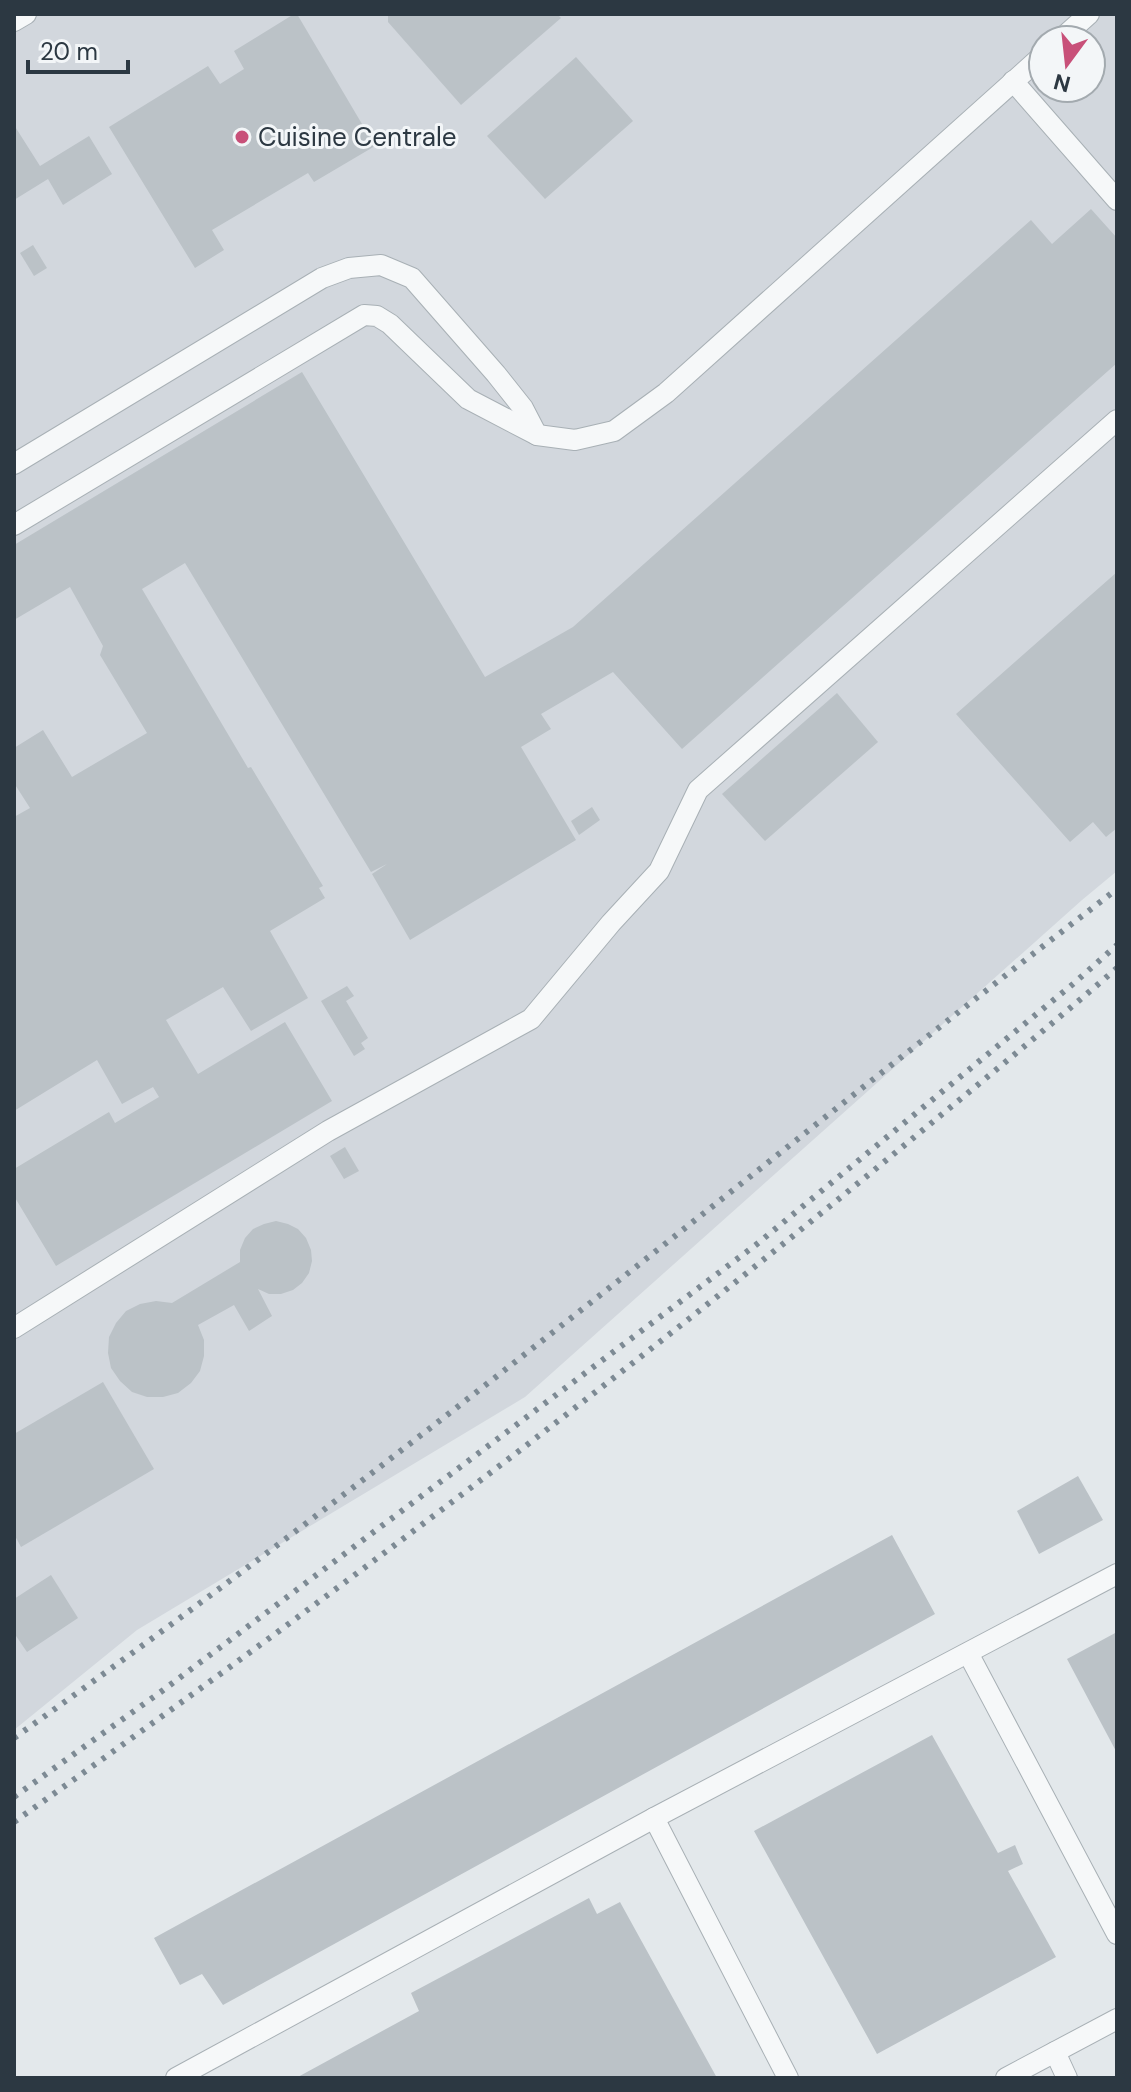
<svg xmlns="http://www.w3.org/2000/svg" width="1131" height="2092" viewBox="0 0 1131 2092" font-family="'DM Sans',sans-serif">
<rect width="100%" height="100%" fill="#e3e8eb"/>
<path fill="#d2d7dd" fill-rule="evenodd" d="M14 14H1117V871L1082 900 525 1397 137 1630 14 1730ZM1043 40H1091V88H1043Z"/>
<g fill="#bbc2c7">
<polygon points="294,14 297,14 375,146 314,182 308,173 212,230 224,250 195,268 109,127 208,66 220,84 244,69 234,51"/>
<polygon points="388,14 557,14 561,18 461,105 388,22"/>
<polygon points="576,57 633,121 545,199 487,136"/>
<polygon points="14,125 40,166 89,136 112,174 63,205 48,179 14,200"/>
<polygon points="1091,209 1117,238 1117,363 682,749 613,672 541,714 551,729 521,747 576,840 410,940 372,874 387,864 371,872 185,563 142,589 248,768 251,767 323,886 319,888 325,898 270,931 308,998 251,1031 223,987 166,1020 198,1074 285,1022 332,1101 56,1266 14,1196 14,1169 109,1112 115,1123 159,1097 153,1087 122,1104 97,1060 14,1111 14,817 30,808 14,783 14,748 43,730 72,777 147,733 100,655 103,646 70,587 14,620 14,545 302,372 485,677 573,627 1031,220 1052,244"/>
<polygon points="33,245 47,268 34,276 20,253"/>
<polygon points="1117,572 1117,828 1106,837 1093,822 1070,842 956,714"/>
<polygon points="837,693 878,742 765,841 722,794"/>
<polygon points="592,807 600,820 579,835 571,821"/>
<polygon points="347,986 354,996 346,1001 368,1038 361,1043 365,1049 354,1056 321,1001"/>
<polygon points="345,1147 359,1171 344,1179 330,1156"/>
<polygon points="276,1221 288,1224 298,1229 306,1238 311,1250 312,1261 309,1273 302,1283 293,1290 281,1294 269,1294 258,1289 272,1316 249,1331 234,1305 198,1325 204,1340 204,1356 200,1371 191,1383 178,1393 163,1397 147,1397 132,1392 120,1381 111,1368 108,1353 109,1337 116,1323 126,1311 140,1304 156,1301 172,1303 240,1262 240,1250 245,1238 253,1229 264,1224"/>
<polygon points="103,1382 154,1469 21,1547 14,1534 14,1434"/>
<polygon points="1078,1476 1103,1520 1039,1554 1017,1511"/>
<polygon points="892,1535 935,1614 223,2005 202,1974 180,1985 154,1938"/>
<polygon points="51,1575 78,1618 27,1652 14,1633 14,1599"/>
<polygon points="1117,1632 1117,1753 1067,1659"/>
<polygon points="932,1735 998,1853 1015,1845 1023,1864 1008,1871 1056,1957 877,2054 754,1831"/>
<polygon points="589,1898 597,1914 620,1902 717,2078 296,2078 419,2011 411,1993"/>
</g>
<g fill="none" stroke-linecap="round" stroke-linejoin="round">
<defs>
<g id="service">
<polyline points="14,21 26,14"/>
<polyline points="1060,40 1089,14"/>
<polyline points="1013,81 1117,200"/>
<polyline points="14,464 322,278 349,268 381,265 412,278 496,374 523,408 537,435"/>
<polyline points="14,525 364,315 377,316 390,324 468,399 537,435 575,440 614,431 666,393 1043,55"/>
<polyline points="14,1328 328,1131 531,1019 611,923 659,871 698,790 1117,420"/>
<polyline points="968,1653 1117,1934"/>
<polyline points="654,1818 788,2078"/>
<polyline points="1055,2052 1067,2078"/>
<polyline points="176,2078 654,1818 1117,1574"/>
<polyline points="1006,2078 1117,2019"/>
</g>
</defs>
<use href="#service" stroke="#a8b0b5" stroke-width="22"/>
<use href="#service" stroke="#f6f8f9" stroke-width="20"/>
<g stroke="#7d8a94" stroke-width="6" stroke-dasharray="4 8" stroke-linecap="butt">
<path d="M14 1738C393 1470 749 1172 1117 889"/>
<polyline points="14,1797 162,1691 757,1244 1073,984 1117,945"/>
<path d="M14 1822C321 1605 622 1378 912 1139 981 1082 1050 1026 1117 968"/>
</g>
</g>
<circle fill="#c85079" stroke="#f3f6f8" stroke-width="3" cx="242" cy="137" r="8"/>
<g text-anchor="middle" stroke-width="6" stroke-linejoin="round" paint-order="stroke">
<g font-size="26" fill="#2c3842" stroke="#f3f6f8" text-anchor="start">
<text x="258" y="146">Cuisine Centrale</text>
</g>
</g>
<rect width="1131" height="2092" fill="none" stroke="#2c3842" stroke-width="32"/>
<g transform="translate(1067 64) rotate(195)"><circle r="38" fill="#f3f6f8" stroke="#a3aaaf" stroke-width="2"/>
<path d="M0-6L14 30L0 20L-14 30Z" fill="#c85079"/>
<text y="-12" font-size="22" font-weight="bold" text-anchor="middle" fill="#2c3842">N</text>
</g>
<path d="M28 60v12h100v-12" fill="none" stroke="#2c3842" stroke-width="4"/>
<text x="40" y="60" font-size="24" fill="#2c3842" stroke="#f3f6f8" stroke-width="6" paint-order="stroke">20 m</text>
</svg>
